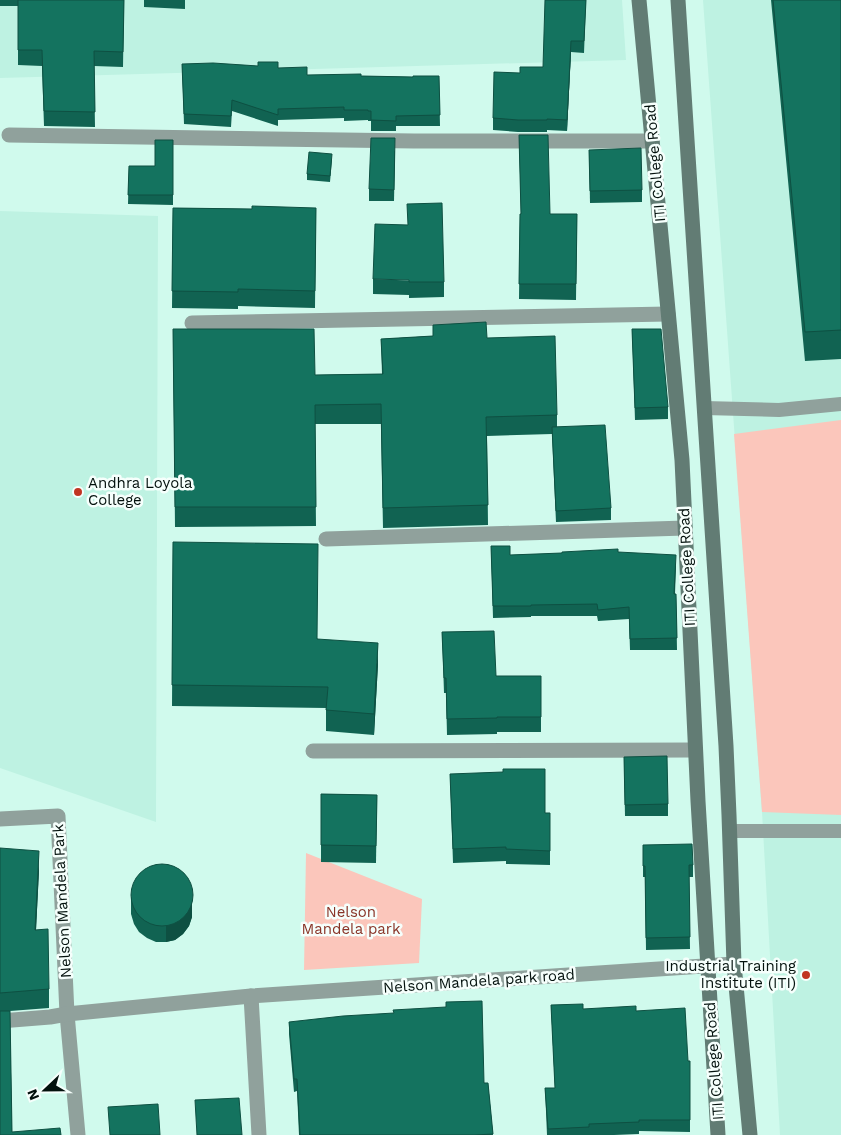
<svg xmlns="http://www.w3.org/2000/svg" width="841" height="1135" viewBox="0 0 841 1135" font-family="'Work Sans',sans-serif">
<rect width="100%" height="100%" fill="#d0faed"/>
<g fill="#bef2e2">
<polygon points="0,0 622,0 626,60 0,78"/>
<polygon points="703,0 841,0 841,1135 780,1135 762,812"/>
<polygon points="0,211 158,216 156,822 0,768"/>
</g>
<g fill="#fbc6bb">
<polygon points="841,420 841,815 762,812 734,434"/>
<polygon points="306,853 422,899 419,963 304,970"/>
</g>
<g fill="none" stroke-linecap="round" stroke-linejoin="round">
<g stroke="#90a19c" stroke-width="14">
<polyline points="704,408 779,410 841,404"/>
<polyline points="730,831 841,831"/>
</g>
<g stroke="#90a19c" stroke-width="15">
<polyline points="9,135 414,141 652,141"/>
<polyline points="192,323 668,314"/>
<polyline points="326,539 685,528"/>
<polyline points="313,751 695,750"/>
<polyline points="0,819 58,816 67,1014 78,1135"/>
<polyline points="251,996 259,1135"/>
<polyline points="0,1021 50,1017 67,1014 251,996 734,964"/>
</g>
<g stroke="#627c74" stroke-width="15">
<polyline points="639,0 682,460 698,801 718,1135"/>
<polyline points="678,0 726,746 729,815 734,964 750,1135"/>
</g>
</g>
<g fill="#116352">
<rect x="0" y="0" width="18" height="6"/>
<polygon points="18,0 124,0 123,67 94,66 95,127 44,126 42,66 18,65"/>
<polygon points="144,0 185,0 185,9 144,7"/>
<polygon points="586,0 584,53 571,52 567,131 547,130 547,132 518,132 493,130 493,118 543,67"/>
<polygon points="771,0 841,0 841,359 805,361"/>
<polygon points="182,64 278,68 307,75 413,77 439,76 440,126 396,126 396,131 371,131 371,121 368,121 368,120 344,121 344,118 278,120 278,126 232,111 231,127 184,124"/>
<polygon points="519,135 550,214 577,214 576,300 519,299 520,214 521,214"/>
<polygon points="173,140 173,205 128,204 129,166 155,166"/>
<polygon points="395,150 394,201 369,201 369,189"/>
<polygon points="589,150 642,190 642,202 590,203"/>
<polygon points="332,159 330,182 307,180 307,174"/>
<polygon points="173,208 252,209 316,208 315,308 238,306 238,309 172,308"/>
<polygon points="373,279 444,282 444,297 409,298 409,295 373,294"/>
<polygon points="433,325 487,338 557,415 557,427 611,508 611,520 556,522 552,434 487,436 488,525 383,528 381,424 315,424 316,526 175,527 173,329 315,375 382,374 381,339 433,336"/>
<polygon points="632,329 668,407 668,419 635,420"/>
<polygon points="173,542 318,639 378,664 374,735 326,731 326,708 172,706"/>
<polygon points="491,546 510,555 618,552 676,566 675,594 676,594 677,650 630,650 629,619 598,621 597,616 531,616 531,617 493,618"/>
<polygon points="442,632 496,676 541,676 541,732 497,732 497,734 447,735 446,693 444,693"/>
<polygon points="624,757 668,804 668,816 625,816"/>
<polygon points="450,774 545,813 550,813 550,865 506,864 506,861 453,863"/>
<polygon points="321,794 377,795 376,863 321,862"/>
<polygon points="643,845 693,865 693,877 689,877 690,949 646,950 645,877 643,877"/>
<polygon points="0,848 39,870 36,930 49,989 49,1008 10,1011 12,1132 0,1135"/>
<polygon points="131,897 192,917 189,926 183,934 175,940 166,942 156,942 147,938 139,932 134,924 131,914"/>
<polygon points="551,1005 583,1009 636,1011 688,1061 690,1061 690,1132 639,1131 639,1134 614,1135 547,1135 545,1088 555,1088"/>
<polygon points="289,1022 484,1083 488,1083 493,1135 299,1135 297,1091 294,1092 289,1034"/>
</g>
<g fill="#0e5042">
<polygon points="571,41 571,52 567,131 567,120"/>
<polygon points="378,643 378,664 374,735 374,714"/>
<polygon points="39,851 39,870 35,949 35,930"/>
<polygon points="192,900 192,917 189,926 183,934 175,940 166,942 166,925"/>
</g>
<g fill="#14735f" stroke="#0e5042">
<polygon points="18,0 124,0 123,52 94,51 95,112 44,111 42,50 18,50"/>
<polygon points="545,0 586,0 584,41 571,41 567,120 547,119 547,120 518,120 493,118 494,72 520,73 520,67 543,67"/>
<polygon points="773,0 841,0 841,330 805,332"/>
<polygon points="258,62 278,62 278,68 307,67 307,75 361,74 361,76 413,77 413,76 439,76 440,115 396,116 396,121 371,120 371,111 368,111 368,110 344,110 344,107 278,109 278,115 232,100 231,116 184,114 182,64 213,63 258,66"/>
<polygon points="519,135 548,135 550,214 577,214 576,284 519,284 520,214 521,214"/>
<polygon points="371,138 395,138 394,190 369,189"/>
<polygon points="155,140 173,140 173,195 128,195 129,166 155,166"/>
<polygon points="641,148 642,190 590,191 589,150"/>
<polygon points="309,152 332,154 330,176 307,174"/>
<polygon points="442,203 444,282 409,282 409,280 373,279 375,224 408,225 407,204"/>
<polygon points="252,206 316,208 315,291 238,289 238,292 172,291 173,208 252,209"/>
<polygon points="486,322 487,338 555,336 557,415 486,417 488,505 383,508 381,404 315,405 316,507 175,507 173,329 314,329 315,375 383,374 381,339 433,336 433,325"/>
<polygon points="632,329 661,329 668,407 635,408"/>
<polygon points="605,425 611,508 556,511 552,427"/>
<polygon points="173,542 318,544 317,639 378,643 374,714 326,710 328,687 172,685"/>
<polygon points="491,546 510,546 510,555 562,553 562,552 618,549 618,552 676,555 674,594 676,594 677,638 630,639 629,607 598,610 597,604 531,605 531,606 493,606"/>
<polygon points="494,631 496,676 541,676 541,717 497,717 497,718 447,719 446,678 444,678 442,632"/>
<polygon points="667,756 668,804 625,805 624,757"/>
<polygon points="503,769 545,769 545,813 550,813 550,851 506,849 506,847 453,849 450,774 503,772"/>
<polygon points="321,794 377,795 376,846 321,845"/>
<polygon points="692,844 693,865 689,865 690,937 646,938 645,866 643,866 643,845"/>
<polygon points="0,848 39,851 35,930 48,929 49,989 0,993"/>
<circle cx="162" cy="895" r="31"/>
<polygon points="482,1001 484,1083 488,1083 493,1134 475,1135 300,1135 297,1079 294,1079 289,1022 343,1016 394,1013 393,1010 446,1007 446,1002"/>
<polygon points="583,1004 583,1009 636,1006 636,1011 685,1008 688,1061 690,1061 690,1120 639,1120 639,1122 589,1124 589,1127 548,1129 545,1088 555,1088 551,1005"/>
<polygon points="0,1011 10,1011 12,1132 60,1128 61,1135 0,1135"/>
<polygon points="239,1098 242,1135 197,1135 195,1100"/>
<polygon points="158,1104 160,1135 110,1135 108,1107"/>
</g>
<g fill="#c13522" stroke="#f6fffc" stroke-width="2">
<circle cx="78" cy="492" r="5"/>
<circle cx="806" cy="975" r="5"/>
</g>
<g text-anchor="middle" stroke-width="5" stroke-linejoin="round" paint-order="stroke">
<g font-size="15" fill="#03110d" stroke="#f6fffc">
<text transform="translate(655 163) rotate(-95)" y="5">ITI College Road</text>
<text transform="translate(687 567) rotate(-93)" y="5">ITI College Road</text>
<text transform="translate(62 901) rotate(-93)" y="5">Nelson Mandela Park</text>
<text transform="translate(479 981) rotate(-4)" y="5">Nelson Mandela park road</text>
<text transform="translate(714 1061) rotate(-94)" y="5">ITI College Road</text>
</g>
<g font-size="15" fill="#03110d" stroke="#f6fffc" text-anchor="start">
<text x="88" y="488">Andhra Loyola<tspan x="88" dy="17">College</tspan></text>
<text x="796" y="971" text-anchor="end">Industrial Training<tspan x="796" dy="17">Institute (ITI)</tspan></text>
</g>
<g font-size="15" fill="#893427" stroke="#f6fffc">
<text x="351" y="917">Nelson<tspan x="351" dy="17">Mandela park</tspan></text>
</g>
</g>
<g transform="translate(45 1090) rotate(248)" stroke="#f6fffc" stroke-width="4" paint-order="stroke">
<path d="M0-4L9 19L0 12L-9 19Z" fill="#03110d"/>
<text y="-8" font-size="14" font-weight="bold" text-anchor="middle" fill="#03110d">N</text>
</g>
</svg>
